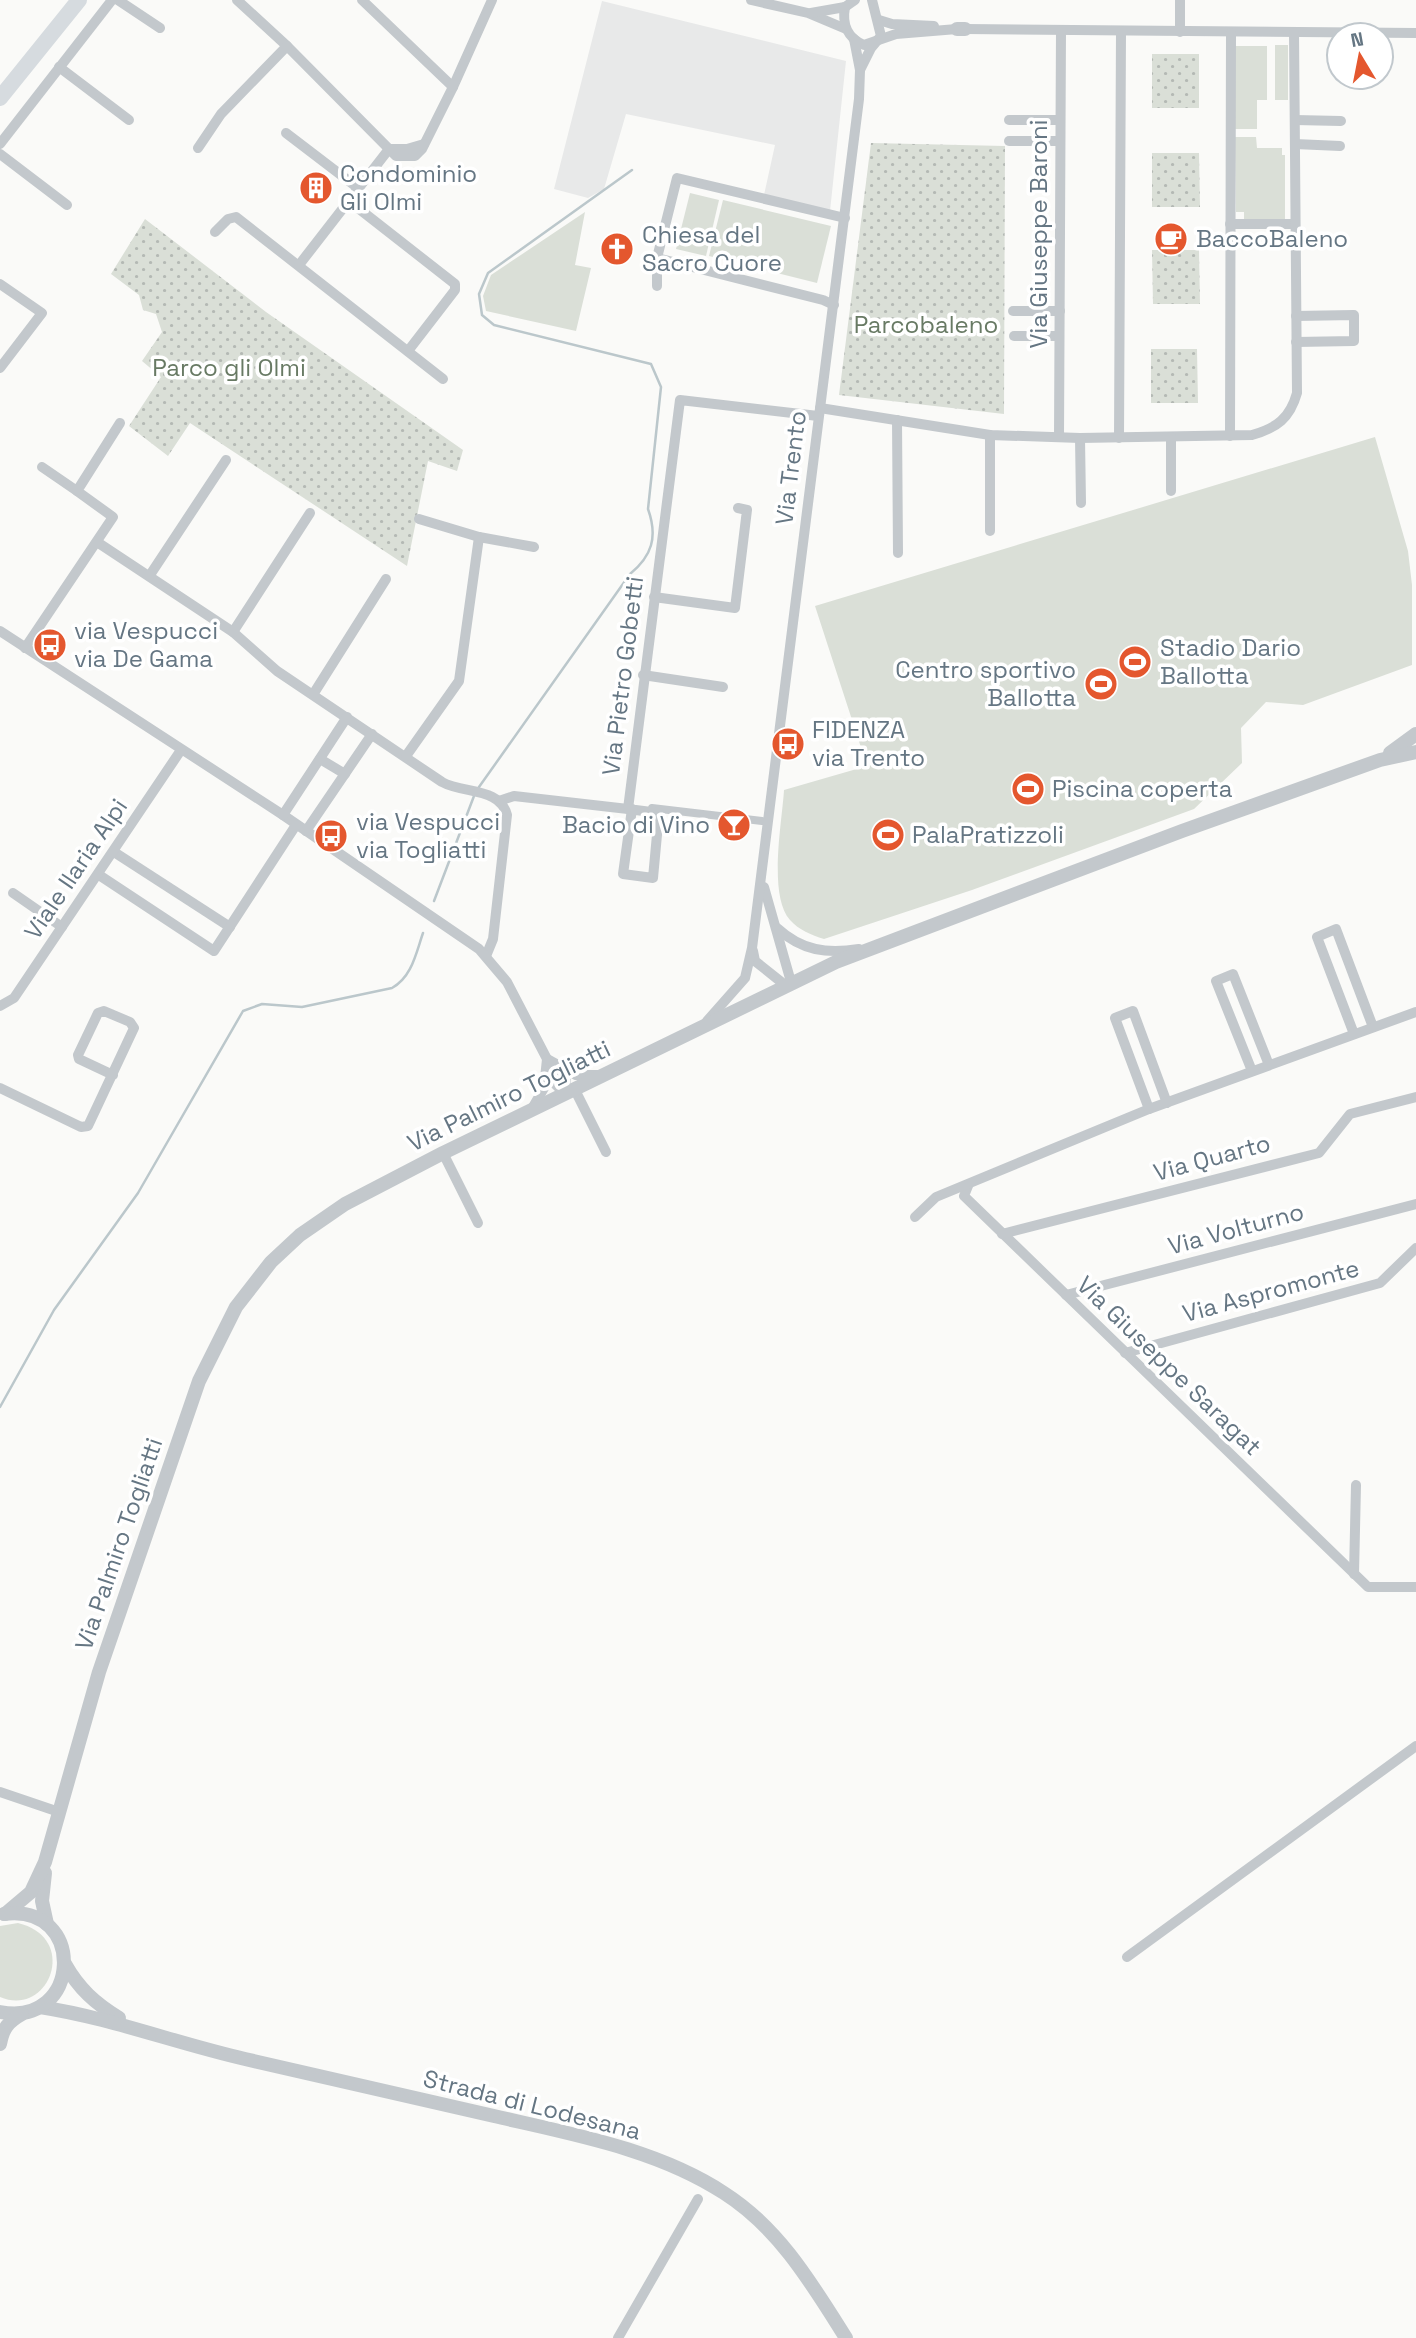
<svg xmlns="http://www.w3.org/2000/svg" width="1416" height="2338" viewBox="0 0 1416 2338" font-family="'Space Grotesk',sans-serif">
<defs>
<pattern id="park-dots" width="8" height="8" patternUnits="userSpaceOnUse" patternTransform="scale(1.75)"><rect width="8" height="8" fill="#dadfd7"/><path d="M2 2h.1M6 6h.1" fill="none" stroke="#b4b9b4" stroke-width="1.8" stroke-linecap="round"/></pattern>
</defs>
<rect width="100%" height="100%" fill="#fafaf8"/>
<polygon fill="#e8e9e9" points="602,1 846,61 830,211 764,195 775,145 626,114 604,189 588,198 554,189"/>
<g fill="#dadfd7">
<rect x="1275" y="45" width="13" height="55"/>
<polygon points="1235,46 1267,46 1267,100 1257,100 1257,129 1235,129"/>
<polygon points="1235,137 1256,137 1257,148 1282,148 1282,155 1285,155 1285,219 1244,219 1244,212 1236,212"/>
<polygon points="690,193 719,200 706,256 676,249"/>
<polygon points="723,200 831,226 817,283 709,256"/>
<polygon points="585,212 575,265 591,268 576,331 486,311 483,296 491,275"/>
<path d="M1375 437 1408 551 1412 585V665L1303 705 1266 702 1241 728 1242 763 1194 809 972 890 824 939C811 935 799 930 790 920 768 895 782 823 784 790L867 766 815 606Z"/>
<path d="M18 1923C80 1938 49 2018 0 1997V1926Z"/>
</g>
<g fill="url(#park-dots)">
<rect x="1152" y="54" width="47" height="54"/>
<polygon points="871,143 1005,146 1004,414 839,395"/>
<polygon points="1152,153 1199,153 1200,207 1152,207"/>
<polygon points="145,219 266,312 463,450 457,471 428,461 407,566 190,423 168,456 129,426 161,377 142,361 162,332 156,314 143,310 139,295 111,274"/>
<polygon points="1152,250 1199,250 1200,304 1153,304"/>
<polygon points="1151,349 1197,349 1198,403 1151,403"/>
</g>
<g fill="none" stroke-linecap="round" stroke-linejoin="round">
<g stroke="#bbc7cb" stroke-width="2.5">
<path d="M479 787 630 574C652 556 658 537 648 509L661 387 651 364 494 325 482 315 479 294 488 273 632 170"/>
<polyline points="434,901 474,796"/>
<path d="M0 1407 54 1310 138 1193 243 1011 262 1004 302 1007 392 988C412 977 416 953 423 933"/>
</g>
<polyline stroke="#c3c8cc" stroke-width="8" points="652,808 762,821"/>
<g stroke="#c3c8cc" stroke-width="10">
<polyline points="118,0 160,28"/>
<polyline points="237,0 287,46 396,156 415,156 422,149 453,87 362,0"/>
<polyline points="751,0 808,13 846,29"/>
<path d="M845 7C842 23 847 38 864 45L896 34 957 29"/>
<polyline points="811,13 845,7 855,0"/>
<polyline points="879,20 892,24 934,26"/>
<polyline points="965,29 1416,33"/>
<polyline points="1180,32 1180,0"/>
<polyline points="59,67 129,120"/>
<polyline points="860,70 871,48 881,36 872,0"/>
<polyline points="453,87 492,0"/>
<polyline points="1009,120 1060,120"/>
<polyline points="1295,120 1341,121"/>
<polyline points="286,133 358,188"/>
<polyline points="1009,141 1060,141"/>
<polyline points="0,144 112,0"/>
<polyline points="1295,144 1340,146"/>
<polyline points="198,148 221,114 287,46"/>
<polyline points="389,149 407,149 424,144"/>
<polyline points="0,154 67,205"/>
<polyline points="349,201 455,284 455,290 408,351"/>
<polyline points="1230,224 1295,224"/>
<polyline points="215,232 228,219 236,217 443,379"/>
<polyline points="657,258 657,286"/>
<polyline points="299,265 389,149"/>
<polyline points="0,284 42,313 0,368"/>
<polyline points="834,305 823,300 657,258 677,178 845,218"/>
<polyline points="1013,311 1060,311"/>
<polyline points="1296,316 1354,315 1354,341 1296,342"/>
<polyline points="1014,336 1059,336"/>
<path d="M820 408 990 435 1080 438 1252 435C1277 428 1290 418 1297 393L1294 33"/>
<polyline points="897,420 898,553"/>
<polyline points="1230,436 1231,33"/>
<polyline points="1059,437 1061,30"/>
<polyline points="1171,437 1171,491"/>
<polyline points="1080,438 1081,503"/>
<polyline points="1119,438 1121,31"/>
<polyline points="42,467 77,491"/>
<polyline points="419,519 479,537 534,547"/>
<polyline points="990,531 990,435"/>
<path d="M97 542 233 632 277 671 442 782C463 794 500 787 507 815L493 939 486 956"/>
<polyline points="150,575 226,460"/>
<polyline points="654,597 735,608 747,510 738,508"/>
<polyline points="0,631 283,815 479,949 507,982 547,1059 544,1088 533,1107"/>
<polyline points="233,632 310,513"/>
<polyline points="25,648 113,517 77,491 120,423"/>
<polyline points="643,675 723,687"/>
<polyline points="314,693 386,579"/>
<polyline points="406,756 459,681 479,537"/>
<polyline points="320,759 345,774"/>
<polyline points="499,801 514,796 628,809 680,400 818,416"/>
<polyline points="628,809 659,813 653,878 623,874 632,809"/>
<polyline points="283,815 347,717"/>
<polyline points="306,831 372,734"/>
<polyline points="114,852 230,927"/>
<polyline points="99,875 214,951 296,825"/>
<polyline points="764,887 791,982"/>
<polyline points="13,893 62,927"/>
<path d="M777 928C802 951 827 954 859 949"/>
<polyline points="753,951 755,961 785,985"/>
<polyline points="0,1006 14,998 181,750"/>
<polyline points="707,1021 745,978 752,948 859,99 860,70 854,39"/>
<polyline points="1354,1034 1317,937 1336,929 1373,1027"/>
<polyline points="547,1059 576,1075 600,1075"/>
<polyline points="1252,1071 1216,981 1233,974 1269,1065"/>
<polyline points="547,1076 564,1093 566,1080 559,1067"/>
<polyline points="0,1088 81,1127 88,1126 134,1028 130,1022 104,1011 98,1013 78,1055 79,1059 113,1075"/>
<polyline points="574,1088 606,1152"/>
<polyline points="1149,1109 1115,1018 1133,1011 1167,1103"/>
<polyline points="443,1153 478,1223"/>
<polyline points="968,1186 964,1196 1368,1587 1416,1587"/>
<polyline points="915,1217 936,1197 1149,1109 1416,1012"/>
<polyline points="1002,1234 1319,1153 1350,1114 1416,1097"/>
<polyline points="1066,1295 1416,1204"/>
<polyline points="1125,1353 1380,1283 1416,1248"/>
<polyline points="1354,1574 1356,1485"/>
<polyline points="0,1792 59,1812"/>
<polyline points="1127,1957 1416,1746"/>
<polyline points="618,2338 698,2199"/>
</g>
<g stroke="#c3c8cc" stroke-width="14">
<polyline points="957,29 965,29"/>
<polyline points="1390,753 1416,734"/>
<polyline points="45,1873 42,1901 47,1924"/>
<polyline points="5,1914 31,1892 45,1862 99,1672 199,1381 236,1307 271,1262 300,1235 345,1204 443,1153 836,962 1182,831 1380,760 1416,752"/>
<path d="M65 1964C79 1989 95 2003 119 2018"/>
<path d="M40 2007C111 2018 175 2043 245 2059 328 2078 411 2097 494 2116 571 2134 657 2149 724 2193 779 2228 812 2284 846 2338"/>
<path d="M0 2012C82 2028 87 1903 4 1914"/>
<path d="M0 2044C3 2028 8 2022 22 2014"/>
</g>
<polyline stroke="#d6dbdf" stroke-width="16" points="0,98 79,0"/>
</g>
<defs>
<symbol id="building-disc" viewBox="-11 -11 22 22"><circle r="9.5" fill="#e4572e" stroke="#fff"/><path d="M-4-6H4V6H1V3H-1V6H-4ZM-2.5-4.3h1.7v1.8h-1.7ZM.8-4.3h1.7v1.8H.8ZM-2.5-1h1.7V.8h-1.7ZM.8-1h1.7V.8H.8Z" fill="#fff"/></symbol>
<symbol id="cafe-disc" viewBox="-11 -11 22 22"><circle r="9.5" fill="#e4572e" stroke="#fff"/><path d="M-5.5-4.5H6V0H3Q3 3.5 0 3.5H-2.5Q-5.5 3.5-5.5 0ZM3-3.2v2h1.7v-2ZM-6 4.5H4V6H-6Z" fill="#fff"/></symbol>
<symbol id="church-disc" viewBox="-11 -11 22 22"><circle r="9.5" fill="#e4572e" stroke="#fff"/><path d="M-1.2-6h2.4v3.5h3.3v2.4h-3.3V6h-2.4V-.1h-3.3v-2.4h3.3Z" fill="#fff"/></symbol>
<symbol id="bus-disc" viewBox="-11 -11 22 22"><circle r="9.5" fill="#e4572e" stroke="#fff"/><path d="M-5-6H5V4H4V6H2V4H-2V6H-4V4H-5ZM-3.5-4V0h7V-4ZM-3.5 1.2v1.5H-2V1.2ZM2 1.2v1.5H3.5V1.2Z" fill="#fff"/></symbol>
<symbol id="stadium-disc" viewBox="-11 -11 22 22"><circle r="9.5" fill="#e4572e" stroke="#fff"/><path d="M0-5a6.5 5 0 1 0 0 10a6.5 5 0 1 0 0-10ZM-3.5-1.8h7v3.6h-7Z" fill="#fff"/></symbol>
<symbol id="bar-disc" viewBox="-11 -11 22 22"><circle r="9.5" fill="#e4572e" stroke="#fff"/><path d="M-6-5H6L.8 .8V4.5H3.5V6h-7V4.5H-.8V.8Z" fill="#fff"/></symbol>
</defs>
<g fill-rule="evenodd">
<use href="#building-disc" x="297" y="169" width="38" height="38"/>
<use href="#cafe-disc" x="1152" y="220" width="38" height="38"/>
<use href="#church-disc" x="598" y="230" width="38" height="38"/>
<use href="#bus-disc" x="31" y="626" width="38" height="38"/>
<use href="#stadium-disc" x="1116" y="643" width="38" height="38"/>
<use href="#stadium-disc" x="1082" y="665" width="38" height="38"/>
<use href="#bus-disc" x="769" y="725" width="38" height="38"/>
<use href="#stadium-disc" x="1009" y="770" width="38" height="38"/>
<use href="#bar-disc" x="715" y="806" width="38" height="38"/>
<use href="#stadium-disc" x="869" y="816" width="38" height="38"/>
<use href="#bus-disc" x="312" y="817" width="38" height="38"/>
</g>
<g text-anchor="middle" stroke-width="7" stroke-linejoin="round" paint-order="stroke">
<g font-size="24" fill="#657683" stroke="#fff" text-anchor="start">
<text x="340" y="182">Condominio<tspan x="340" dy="28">Gli Olmi</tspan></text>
<text x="642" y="243">Chiesa del<tspan x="642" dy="28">Sacro Cuore</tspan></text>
<text x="1196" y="247">BaccoBaleno</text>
<text x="74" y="639">via Vespucci<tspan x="74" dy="28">via De Gama</tspan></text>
<text x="1160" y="656">Stadio Dario<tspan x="1160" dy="28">Ballotta</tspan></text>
<text x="1076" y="678" text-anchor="end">Centro sportivo<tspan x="1076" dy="28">Ballotta</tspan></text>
<text x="812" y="738">FIDENZA<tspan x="812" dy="28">via Trento</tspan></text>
<text x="1052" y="797">Piscina coperta</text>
<text x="356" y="830">via Vespucci<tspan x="356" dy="28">via Togliatti</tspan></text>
<text x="710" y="833" text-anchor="end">Bacio di Vino</text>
<text x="912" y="843">PalaPratizzoli</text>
</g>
<g font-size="24" fill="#657683" stroke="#fff">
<text transform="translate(1039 234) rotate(-90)" y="8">Via Giuseppe Baroni</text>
<text transform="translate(791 468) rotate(-83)" y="8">Via Trento</text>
<text transform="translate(623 676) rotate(-83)" y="8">Via Pietro Gobetti</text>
<text transform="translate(76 869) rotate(-56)" y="8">Viale Ilaria Alpi</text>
<text transform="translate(509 1096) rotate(-26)" y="8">Via Palmiro Togliatti</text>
<text transform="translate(1212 1158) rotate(-15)" y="8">Via Quarto</text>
<text transform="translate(1236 1229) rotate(-15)" y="8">Via Volturno</text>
<text transform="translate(1271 1291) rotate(-15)" y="8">Via Aspromonte</text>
<text transform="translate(1169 1366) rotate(44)" y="8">Via Giuseppe Saragat</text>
<text transform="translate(119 1544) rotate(-71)" y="8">Via Palmiro Togliatti</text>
<text transform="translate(532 2105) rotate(14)" y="8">Strada di Lodesana</text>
</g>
<g font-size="24" fill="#687a64" stroke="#fff">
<text x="926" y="333">Parcobaleno</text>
<text x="229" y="376">Parco gli Olmi</text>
</g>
</g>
<g transform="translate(1360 56) rotate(350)"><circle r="33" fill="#ffffff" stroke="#c1c8cd" stroke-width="2"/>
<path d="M0-5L12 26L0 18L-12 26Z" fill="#e4572e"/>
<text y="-10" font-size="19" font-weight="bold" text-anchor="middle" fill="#657683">N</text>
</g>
</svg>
